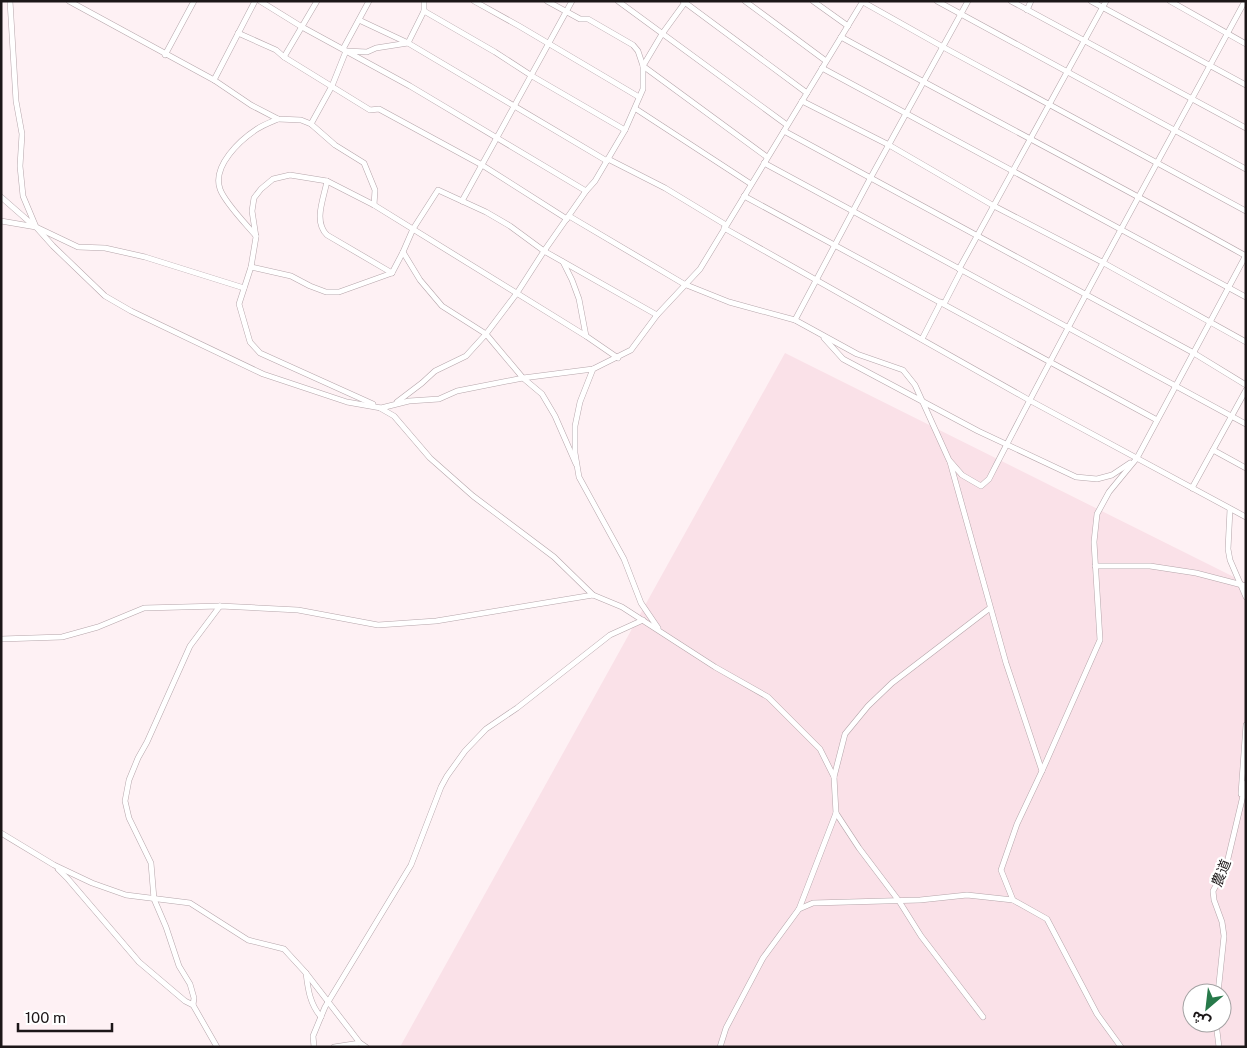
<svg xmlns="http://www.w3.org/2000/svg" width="1247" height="1048" viewBox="0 0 1247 1048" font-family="'Public Sans','Noto Sans Arabic','Noto Sans SC',sans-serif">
<rect width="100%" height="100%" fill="#fef1f4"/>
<path fill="#fae1e8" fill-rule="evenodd" d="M785 353 1246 583V1047H400ZM1192 993H1222V1023H1192Z"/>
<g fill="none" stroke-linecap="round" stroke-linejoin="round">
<defs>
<g id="minor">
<polyline points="10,1 16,101 22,134 20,166 23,196 36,227 53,246 105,296 131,311 263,374 347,402 381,408 409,401 439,399 457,391 523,378 593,369 631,350 657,315 700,269 863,1"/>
<polyline points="69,1 214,80"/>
<polyline points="255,1 214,80 251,105 278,119 301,120 311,124 335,145 364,163 375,190 374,205"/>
<polyline points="260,1 302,27 410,86 586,191"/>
<polyline points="474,1 519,26 639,97"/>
<polyline points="547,1 580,19 588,19 633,45 638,51 643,66 767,157"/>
<polyline points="618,1 787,125"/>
<polyline points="683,1 807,93"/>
<polyline points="745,1 826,61"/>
<polyline points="813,1 848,26"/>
<polyline points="937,1 1246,169"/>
<polyline points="1011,1 1246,128"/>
<polyline points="1091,1 1246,85"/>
<polyline points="1170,1 1246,44"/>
<polyline points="863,2 943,47 1246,211"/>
<polyline points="1027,10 1031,1"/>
<polyline points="424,11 495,52 532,76 625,130"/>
<polyline points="359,20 408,43 607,161"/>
<polyline points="238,33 276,50 284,57 370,110 379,109 482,165 567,219"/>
<path d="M841 37C976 111 1112 181 1246 256"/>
<polyline points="343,49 369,1"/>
<polyline points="165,55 194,1"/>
<polyline points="284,57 317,1"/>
<polyline points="822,68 1246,297"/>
<polyline points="802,101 889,145 994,206 1102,262 1246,342"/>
<polyline points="636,109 751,184"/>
<polyline points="311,124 332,86 346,51 367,52 376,48 408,43 424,11 424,1"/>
<polyline points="784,131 1192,352 1246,385"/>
<polyline points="608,159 665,188 726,225"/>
<polyline points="764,163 1246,424"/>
<path d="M327 181C324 198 313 221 327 235L392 273"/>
<polyline points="744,196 1157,420"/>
<polyline points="1,197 33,225"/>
<polyline points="462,201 572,1"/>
<path d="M569 216 684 284 729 302 795 320 857 354 903 370 915 385 949 460 962 475 981 486 989 479C1071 318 1159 160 1245 1"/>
<polyline points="1,221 36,227 78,247 105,248 145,257 244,288"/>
<polyline points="724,228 1029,400 1246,517"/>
<path d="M256 236C246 224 225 203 220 189 212 166 240 140 257 129 263 125 271 122 278 119"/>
<polyline points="563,262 572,280 579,299 586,336"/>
<polyline points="251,267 291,276 310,286 326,292 339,292 392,273 403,252"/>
<polyline points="959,269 1106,1"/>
<polyline points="944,304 961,271"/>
<polyline points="795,320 871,177 968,1"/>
<polyline points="824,338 843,359 978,431 1076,477 1097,479 1112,475 1130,463"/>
<polyline points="922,339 941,302"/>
<polyline points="593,369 580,402 575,426 575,453 579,477 624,559 641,603 658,628"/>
<polyline points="397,402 422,383 435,371 466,356 486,334 517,293 544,251 586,191 595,181 625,130 643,89 643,66 662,34 686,1"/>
<polyline points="373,404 260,353 250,342 239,304 251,267 256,237 252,211 254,198 261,189 273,179 290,175 327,181 374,205 586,336 618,358"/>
<polyline points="380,408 394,416 430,458 473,496 554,557 593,595"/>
<polyline points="1213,450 1246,468"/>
<polyline points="950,462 1006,663 1042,771 1017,824 1001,870 1013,900 1047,919 1097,1014 1121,1047"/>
<polyline points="576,464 555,416 542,394 523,378 486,334 442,306 420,280 403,252 413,229 438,190 486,212 510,226 544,251 657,315"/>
<polyline points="1192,488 1246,390"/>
<polyline points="1230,509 1228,549 1230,560 1246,597"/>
<polyline points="1095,566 1150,566 1196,573 1246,586"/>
<polyline points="1,639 62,637 98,627 144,608 220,606 298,610 378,625 436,621 593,595 622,607 715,667 768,697 820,749 834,777"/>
<polyline points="1042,771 1100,640 1094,542 1097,514 1109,492 1137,458 1246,255"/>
<polyline points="1241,794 1246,725"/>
<polyline points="836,813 859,848 899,901 921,936 983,1017"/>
<polyline points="1,833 54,865 92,883 126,895 190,903 248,940 284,949 306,973 360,1043"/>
<polyline points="58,869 68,879 139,962 185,1001 193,1005"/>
<polyline points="799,909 813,903 920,900 967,895 1013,900"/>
<path d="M306 973C308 990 310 1004 321 1017"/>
<polyline points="1218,993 1224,936 1222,922 1214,900 1213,891 1226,867 1246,783"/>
<polyline points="1216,1023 1219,1047"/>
<polyline points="217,1047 193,1005 194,998 190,984 179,966 166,927 154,899 151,863 129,818 125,801 129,780 138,758 147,742 190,646 220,606"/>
<polyline points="314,1047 313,1036 325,1007 411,865 441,787 447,776 465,751 486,729 517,708 610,635 643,620"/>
<polyline points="334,1047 360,1043 366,1047"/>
<polyline points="720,1047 726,1028 763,958 799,909 836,813 834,777 845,734 868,706 892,683 990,608"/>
</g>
</defs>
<use href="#minor" stroke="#b5a5aa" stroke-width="6"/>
<use href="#minor" stroke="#fff" stroke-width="5"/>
</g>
<g text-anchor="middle" stroke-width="4.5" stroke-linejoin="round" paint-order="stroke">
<g font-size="14" fill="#1c1718" stroke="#fff">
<text transform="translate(1221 873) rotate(-68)" y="5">農道</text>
</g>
</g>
<rect width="1247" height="1048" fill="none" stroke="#1c1718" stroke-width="5"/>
<g transform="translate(1207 1008) rotate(208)"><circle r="24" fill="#ffffff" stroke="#a4a2a3"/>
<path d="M0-4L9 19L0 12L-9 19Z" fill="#27794a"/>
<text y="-8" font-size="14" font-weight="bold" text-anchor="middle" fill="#1c1718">ش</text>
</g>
<path d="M18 1023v8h94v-8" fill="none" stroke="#1c1718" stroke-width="2.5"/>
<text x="25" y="1023" font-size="15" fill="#1c1718" stroke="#ffffff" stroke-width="4" paint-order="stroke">100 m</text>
</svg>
